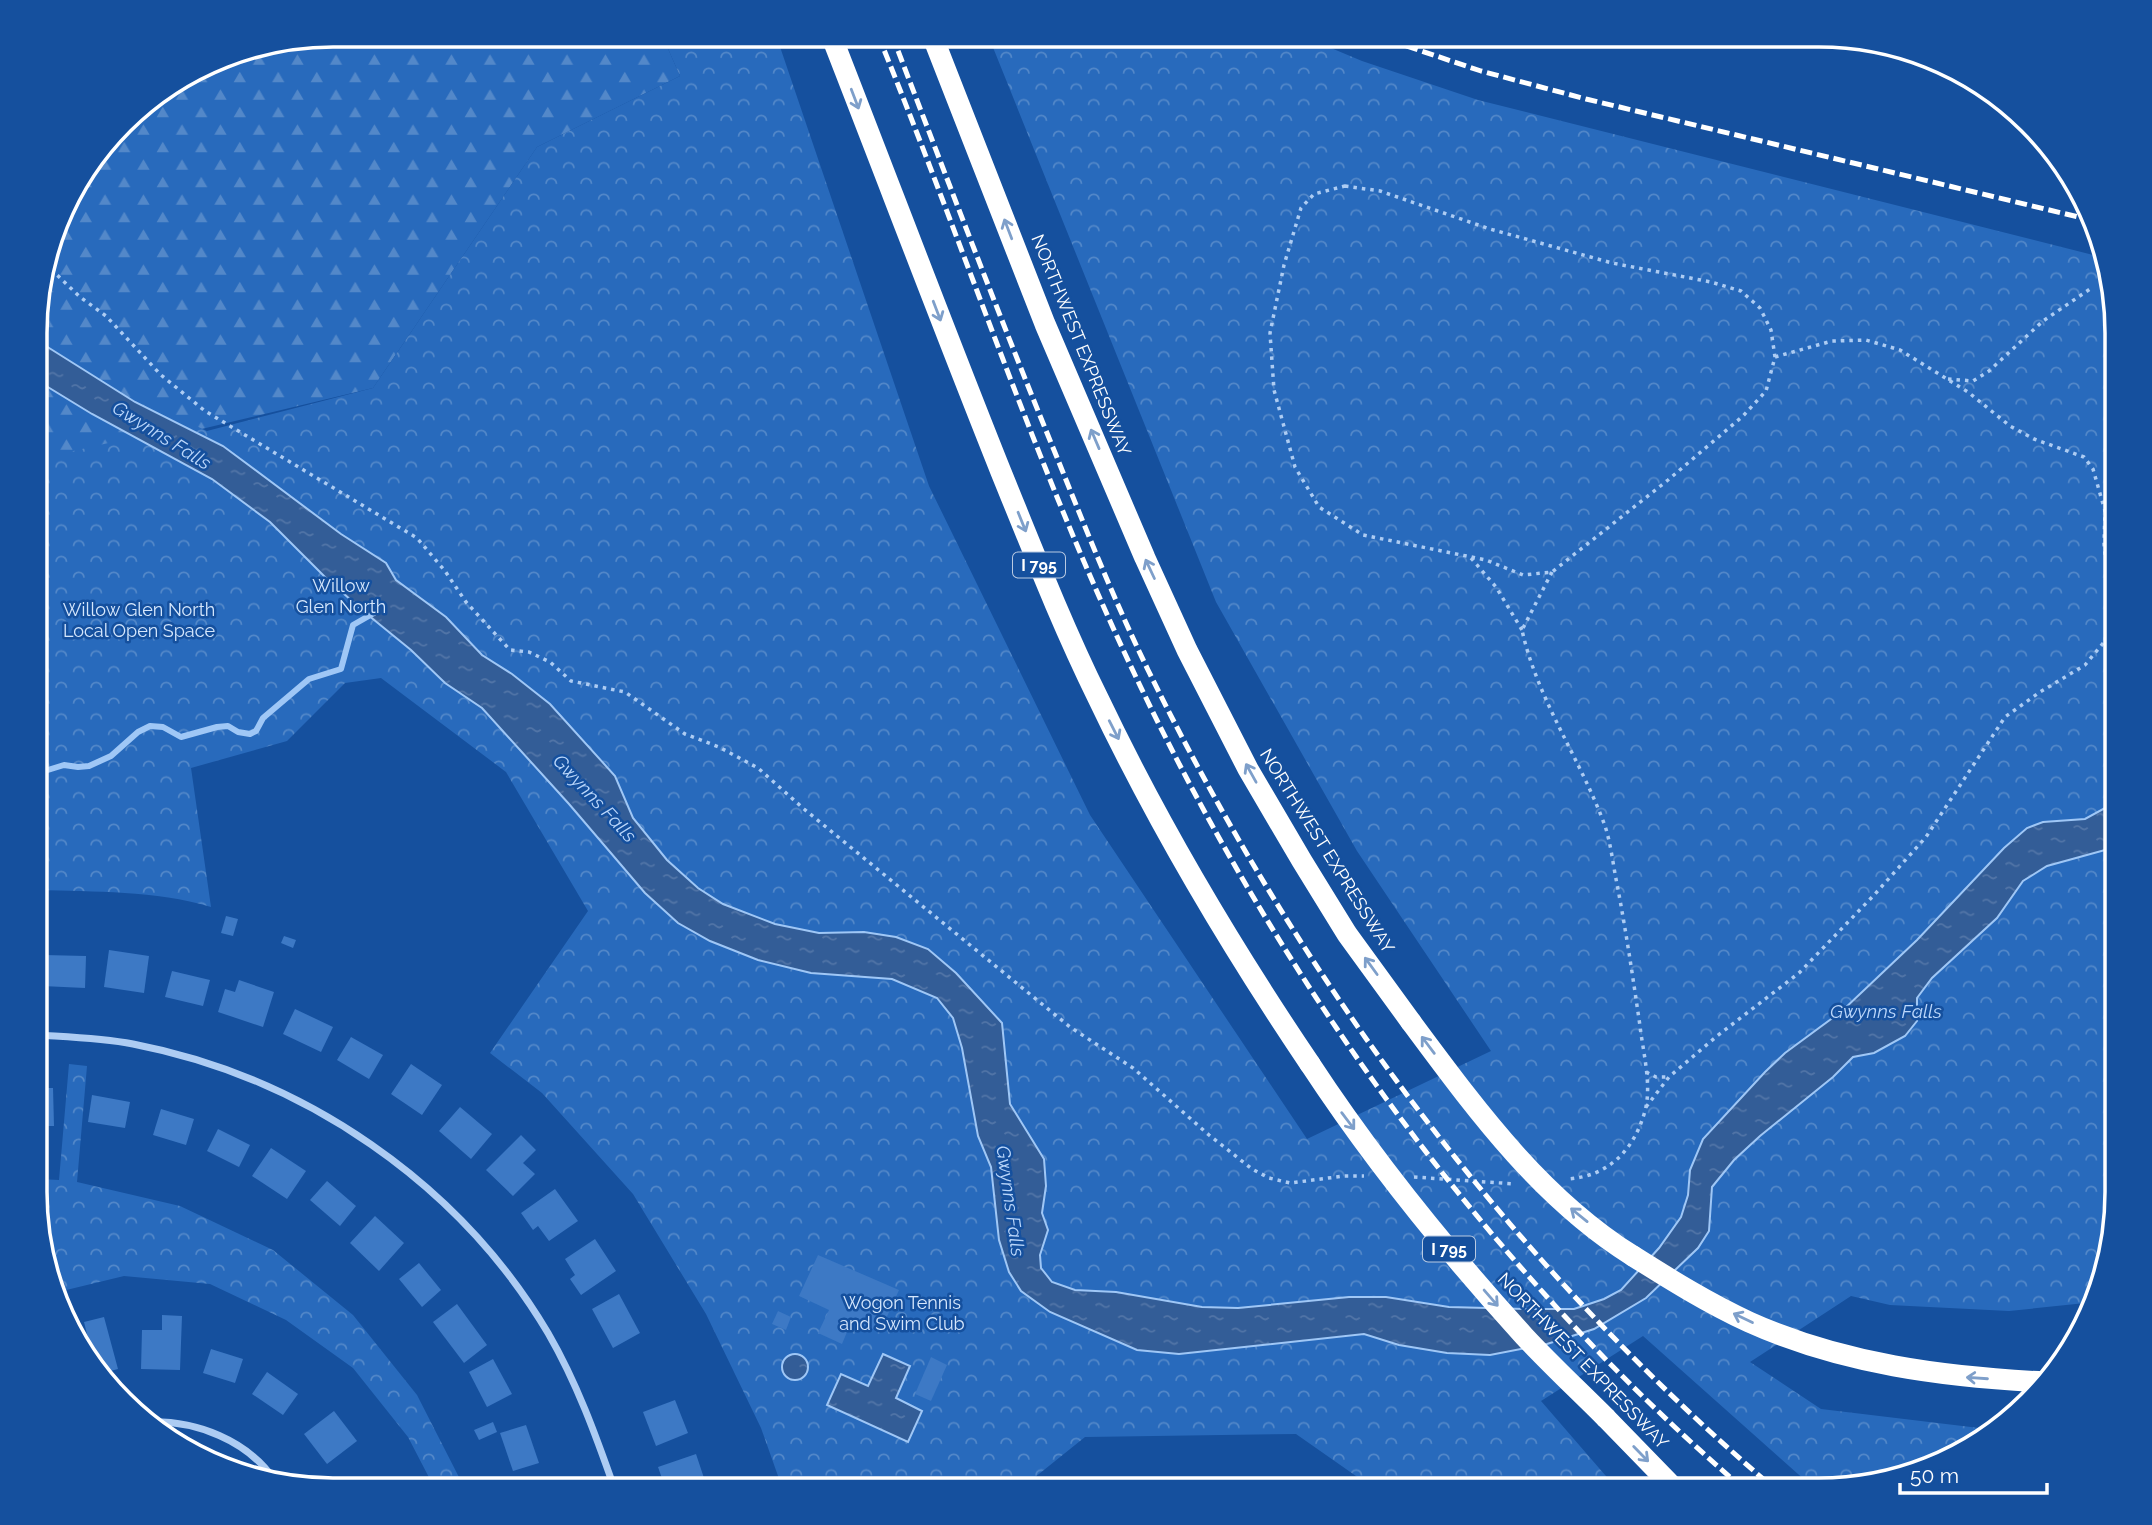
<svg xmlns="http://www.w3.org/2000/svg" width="2152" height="1525" viewBox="0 0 2152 1525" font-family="Raleway,sans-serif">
<defs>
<pattern id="forest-firs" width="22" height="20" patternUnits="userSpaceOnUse" patternTransform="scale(1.75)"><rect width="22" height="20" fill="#286abc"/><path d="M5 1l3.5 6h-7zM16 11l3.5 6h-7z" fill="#5388c9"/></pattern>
<pattern id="park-crowns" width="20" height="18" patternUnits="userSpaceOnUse" patternTransform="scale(1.75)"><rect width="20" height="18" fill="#286abc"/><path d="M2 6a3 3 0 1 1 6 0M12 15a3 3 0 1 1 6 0" fill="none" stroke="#5388c9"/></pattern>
<pattern id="water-ripples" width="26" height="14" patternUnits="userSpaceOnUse" patternTransform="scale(1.75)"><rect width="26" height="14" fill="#335d97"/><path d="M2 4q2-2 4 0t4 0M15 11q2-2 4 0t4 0" fill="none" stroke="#5275a7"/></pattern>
</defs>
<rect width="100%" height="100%" fill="#15509e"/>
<polygon fill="url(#forest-firs)" points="333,35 662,35 680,76 537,147 373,388 38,468 38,295 66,201 136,109 220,58"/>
<g fill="url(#park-crowns)">
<path d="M662 35H776L929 486 1090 815 1307 1139 1491 1051 1357 851 1216 602 988 35H1300L1362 61 1478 100 2101 257 2116 314V1211L2095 1302 2009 1311 1890 1305 1851 1296 1750 1362 1821 1409 1979 1428 1990 1427 1951 1459 1816 1490 1643 1336 1541 1401 1618 1490H1376L1296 1434 1085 1437 1019 1490H783L761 1428 706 1314 633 1194 542 1093 490 1053 588 911 506 772 381 678 345 683 287 741 191 768 211 907C155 890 95 892 38 890V459L192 424 207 431 373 388 537 147 680 76Z"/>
<polygon points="69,1064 87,1066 77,1182 180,1206 273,1250 353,1315 417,1395 465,1489 435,1489 408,1437 353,1368 286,1320 210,1284 124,1276 58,1292 38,1230 38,1179 59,1180"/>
</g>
<g fill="url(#water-ripples)" stroke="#9fc7f6" stroke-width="2">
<polygon points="38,341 135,402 223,446 341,534 386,563 396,580 446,617 482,655 512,674 550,704 615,776 633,818 667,860 698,888 723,904 775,924 819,933 864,932 896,937 928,949 956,973 1002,1023 1010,1104 1044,1159 1046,1186 1042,1213 1048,1230 1040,1255 1041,1268 1052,1282 1075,1290 1116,1292 1202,1307 1238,1308 1349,1297 1386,1297 1449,1307 1525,1309 1574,1309 1604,1299 1621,1290 1659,1248 1681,1217 1688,1195 1690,1170 1703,1139 1765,1072 1785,1053 1842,1011 1917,940 2004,848 2027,828 2043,822 2085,819 2116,802 2116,847 2047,866 2023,881 1997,918 1932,978 1917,998 1917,1021 1905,1036 1874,1053 1853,1057 1833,1077 1760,1136 1734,1160 1712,1187 1709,1231 1698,1248 1646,1298 1594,1329 1547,1344 1490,1355 1447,1353 1399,1345 1364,1334 1179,1354 1137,1350 1050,1312 1021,1291 1009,1272 999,1240 991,1167 978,1136 962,1048 953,1018 937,998 892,979 811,973 758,960 710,941 678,923 645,893 569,804 482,708 445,683 411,650 368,615 327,579 270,522 212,479 92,414 38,381"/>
<polygon points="883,1354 910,1366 896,1398 922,1411 908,1442 827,1405 841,1374 868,1386"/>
<circle cx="795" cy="1367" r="13"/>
</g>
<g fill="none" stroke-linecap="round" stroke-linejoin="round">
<polyline stroke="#9fc7f6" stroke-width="6" points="38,773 64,765 78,767 89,766 111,756 138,732 150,726 163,727 181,737 217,727 228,726 238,732 250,734 256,731 263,718 309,679 341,669 353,625 374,613"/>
</g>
<g fill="#3d79c5">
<polygon points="226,916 238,919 233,936 221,933"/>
<polygon points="284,936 296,940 293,948 281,943"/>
<polygon points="109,950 149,956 144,993 104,987"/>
<polygon points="44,955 86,956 85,988 42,986"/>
<polygon points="172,971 210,980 203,1006 165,997"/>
<polygon points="239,980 274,992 263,1027 218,1012 225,989 235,992"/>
<polygon points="295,1009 333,1027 321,1052 283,1034"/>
<polygon points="351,1037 383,1055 369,1079 337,1060"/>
<polygon points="411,1064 442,1085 422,1115 391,1094"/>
<polygon points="38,1088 53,1088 54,1126 38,1126"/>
<polygon points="92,1095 130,1102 125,1128 88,1122"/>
<polygon points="460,1107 492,1134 471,1159 439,1131"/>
<polygon points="161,1109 194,1119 186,1145 153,1135"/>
<polygon points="218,1129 250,1145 239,1167 207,1151"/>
<polygon points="521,1135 536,1150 523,1163 535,1174 513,1196 486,1170"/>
<polygon points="271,1148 306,1171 287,1199 252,1176"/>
<polygon points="327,1181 356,1206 340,1226 310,1200"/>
<polygon points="555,1189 578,1221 549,1241 538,1226 533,1230 521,1213"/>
<polygon points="375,1216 404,1243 379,1271 350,1243"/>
<polygon points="595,1239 616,1271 581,1295 570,1279 575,1275 565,1259"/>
<polygon points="818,1255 899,1290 880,1332 852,1320 842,1344 818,1333 829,1310 799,1296"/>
<polygon points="419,1263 441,1290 422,1307 399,1279"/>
<polygon points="619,1294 640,1333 613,1348 592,1309"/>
<polygon points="457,1304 487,1345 464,1363 433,1322"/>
<polygon points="778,1311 791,1317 786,1330 772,1324"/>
<polygon points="162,1315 182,1316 180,1370 141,1369 142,1330 162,1330"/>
<polygon points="104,1317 118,1369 103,1373 76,1341 88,1338 84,1322"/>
<polygon points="211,1349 243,1359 235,1383 203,1373"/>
<polygon points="931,1357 947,1365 931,1401 915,1394"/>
<polygon points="493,1359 512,1394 487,1407 469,1372"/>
<polygon points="267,1372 298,1394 283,1415 252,1394"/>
<polygon points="675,1400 688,1433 656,1446 643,1412"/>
<polygon points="334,1411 357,1441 327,1464 304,1434"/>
<polygon points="493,1422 497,1432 479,1440 474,1430"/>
<polygon points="526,1425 539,1463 513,1471 500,1433"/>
<polygon points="696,1454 708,1490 672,1490 671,1486 665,1487 658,1467"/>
<polygon points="376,1477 382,1489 351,1489"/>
<polygon points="545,1479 549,1489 519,1489"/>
</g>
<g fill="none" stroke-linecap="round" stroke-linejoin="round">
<g stroke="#adccf3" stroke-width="3.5" stroke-dasharray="3.5 5" stroke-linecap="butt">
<polygon points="1345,186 1380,191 1490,229 1612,263 1711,282 1741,291 1760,308 1771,330 1775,357 1766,391 1743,416 1668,480 1552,572 1523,575 1486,560 1363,535 1319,507 1295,467 1274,390 1270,333 1284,265 1301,208 1314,194"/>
<polyline points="47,262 56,274 80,297 106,316 161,375 205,411 417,538 445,571 466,602 510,650 529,652 550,662 571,681 625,692 685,734 719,747 758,768 804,809 1070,1027 1133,1068 1209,1135 1252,1169 1269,1178 1290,1183 1344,1176 1364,1176"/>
<polyline points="1948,379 1973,381 1989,371 2043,321 2093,287"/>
<polyline points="1471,558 1496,587 1522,630"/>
<path d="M1552 572 1522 630C1537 699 1581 760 1605 826 1611 844 1613 865 1617 884 1626 931 1633 978 1640 1026 1643 1052 1652 1085 1645 1111 1634 1150 1609 1176 1568 1179"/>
<polyline points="2105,641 2116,634"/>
<polyline points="1646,1072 1656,1077 1669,1077"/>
<polyline points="1646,1107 1669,1077 1717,1036 1799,973 1875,894 1926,837 2005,717 2040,692 2085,665 2105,641 2111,611 2104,544 2105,511 2093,469 2084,457 2034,439 2010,426 1968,392 1900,350 1866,340 1832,341 1775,357"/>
<polyline points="1414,1177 1515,1184"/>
</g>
<g stroke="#adccf3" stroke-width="7">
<path d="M38 1035C69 1037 102 1038 133 1044 304 1077 459 1183 548 1333 577 1383 596 1436 615 1490"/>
<path d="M146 1422C196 1420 248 1440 276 1482"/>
</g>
<g stroke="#fff" stroke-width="21">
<path d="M831 35C888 181 943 327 1001 472 1032 548 1062 625 1098 698 1159 826 1231 947 1310 1064"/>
<polyline points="932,35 1045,324 1145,558 1187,650 1248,769 1302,861 1347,934 1411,1022"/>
<path d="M1633 1256C1671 1280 1708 1303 1749 1322 1842 1364 1944 1377 2045 1382"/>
<polyline points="1606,1418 1676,1490"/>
</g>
<g stroke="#fff" stroke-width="5" stroke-dasharray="12 5" stroke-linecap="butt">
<path d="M878 35C965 248 1036 467 1135 675 1280 981 1487 1269 1745 1490"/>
<path d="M892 35C946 176 999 316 1056 455 1085 527 1114 600 1148 670 1301 982 1511 1264 1776 1490"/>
<polyline points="1374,35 1481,71 1586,99 2091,220"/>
</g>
<g stroke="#fff" stroke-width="21">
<path d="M1411 1022C1475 1108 1540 1198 1633 1256"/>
<path d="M1310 1064C1373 1160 1446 1250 1524 1336 1550 1364 1579 1391 1606 1418"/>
</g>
</g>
<defs><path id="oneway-shaft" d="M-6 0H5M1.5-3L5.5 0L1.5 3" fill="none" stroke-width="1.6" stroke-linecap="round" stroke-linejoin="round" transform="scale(1.75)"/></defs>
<g stroke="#7e9fca">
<use href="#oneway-shaft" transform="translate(855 99) rotate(69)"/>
<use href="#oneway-shaft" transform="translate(1008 229) rotate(-111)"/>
<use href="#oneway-shaft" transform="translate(937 311) rotate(69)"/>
<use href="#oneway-shaft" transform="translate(1095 439) rotate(-113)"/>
<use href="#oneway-shaft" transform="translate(1022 522) rotate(68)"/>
<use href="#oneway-shaft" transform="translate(1150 569) rotate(-115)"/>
<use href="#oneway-shaft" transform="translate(1114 730) rotate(63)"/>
<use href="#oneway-shaft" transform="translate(1251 773) rotate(-119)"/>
<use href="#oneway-shaft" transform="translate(1371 966) rotate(-126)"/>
<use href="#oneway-shaft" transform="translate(1428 1045) rotate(-127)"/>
<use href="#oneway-shaft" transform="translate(1348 1121) rotate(53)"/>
<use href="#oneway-shaft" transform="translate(1579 1215) rotate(-141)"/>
<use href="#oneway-shaft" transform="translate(1491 1298) rotate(49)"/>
<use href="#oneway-shaft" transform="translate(1743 1318) rotate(-154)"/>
<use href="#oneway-shaft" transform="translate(1977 1378) rotate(-176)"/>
<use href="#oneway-shaft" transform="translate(1641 1454) rotate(46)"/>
</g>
<g text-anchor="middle" stroke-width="5" stroke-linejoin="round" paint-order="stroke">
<g fill="#15509e" stroke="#b9cae2" stroke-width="2">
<rect x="1013" y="552.5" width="52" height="25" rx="5"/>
<rect x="1423" y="1236.5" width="52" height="25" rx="5"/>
</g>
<g font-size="16" font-weight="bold" fill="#fff">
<text x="1039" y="571">I 795</text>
<text x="1449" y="1255">I 795</text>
</g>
<g font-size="18" fill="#fff" stroke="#15509e">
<text transform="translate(1081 345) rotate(68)" y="6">NORTHWEST EXPRESSWAY</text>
<text transform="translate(1327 851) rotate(58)" y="6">NORTHWEST EXPRESSWAY</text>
<text transform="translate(1583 1361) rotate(46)" y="6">NORTHWEST EXPRESSWAY</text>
</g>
<g font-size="18" fill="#d5e7fd" stroke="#15509e">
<text x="341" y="592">Willow<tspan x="341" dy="21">Glen North</tspan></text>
<text x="139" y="616">Willow Glen North<tspan x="139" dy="21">Local Open Space</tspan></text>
<text x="902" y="1309">Wogon Tennis<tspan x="902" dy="21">and Swim Club</tspan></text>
</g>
<g font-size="19" font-style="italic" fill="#bad6fa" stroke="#15509e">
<text transform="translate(162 435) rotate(32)" y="7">Gwynns Falls</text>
<text transform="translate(595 798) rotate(47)" y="7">Gwynns Falls</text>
<text x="1886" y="1018">Gwynns Falls</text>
<text transform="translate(1011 1201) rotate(82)" y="7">Gwynns Falls</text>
</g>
</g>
<path d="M0 0H2152V1525H0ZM333 47H1819A286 286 0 0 1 2105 333V1192A286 286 0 0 1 1819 1478H333A286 286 0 0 1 47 1192V333A286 286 0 0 1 333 47Z" fill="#15509e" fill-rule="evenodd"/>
<path fill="none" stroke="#fff" stroke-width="3.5" d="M333 47H1819A286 286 0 0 1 2105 333V1192A286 286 0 0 1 1819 1478H333A286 286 0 0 1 47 1192V333A286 286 0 0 1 333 47Z"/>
<path d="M1900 1483v10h147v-10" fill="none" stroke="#ffffff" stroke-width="3.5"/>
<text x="1910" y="1483" font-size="21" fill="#ffffff" stroke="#15509e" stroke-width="5" paint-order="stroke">50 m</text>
</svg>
